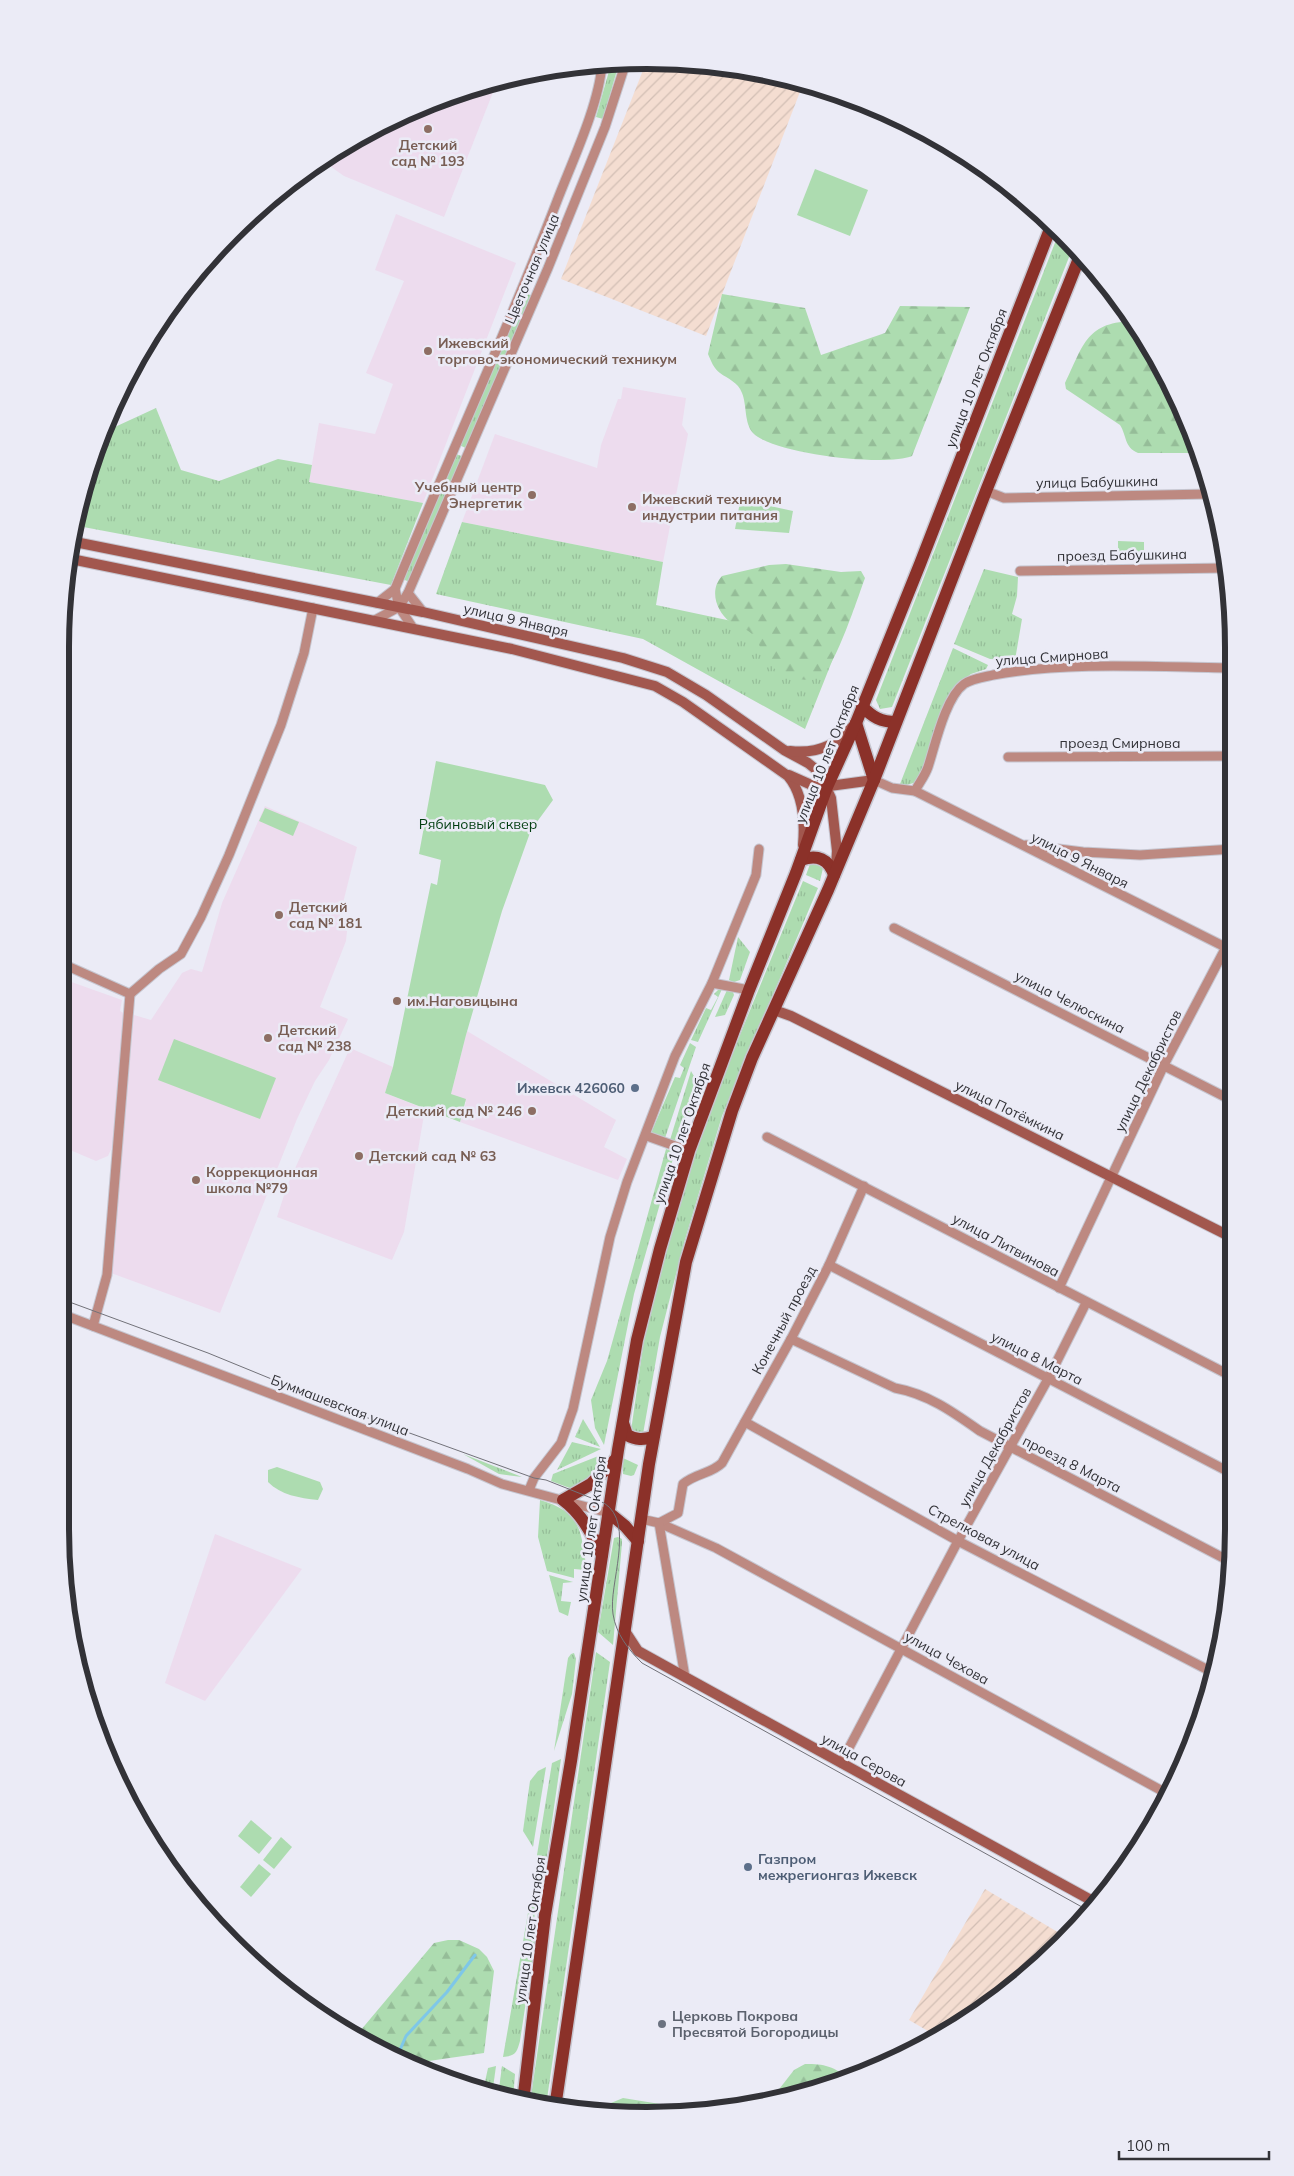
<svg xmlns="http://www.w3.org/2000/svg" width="1294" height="2176" viewBox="0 0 1294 2176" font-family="Mulish,sans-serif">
<defs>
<pattern id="industrial-furrows" width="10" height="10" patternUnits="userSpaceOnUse" patternTransform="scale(1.25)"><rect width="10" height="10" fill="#f4ddd1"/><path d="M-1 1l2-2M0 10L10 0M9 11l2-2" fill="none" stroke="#d2beb4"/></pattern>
<pattern id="grass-tufts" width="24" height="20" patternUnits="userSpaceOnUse" patternTransform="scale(1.25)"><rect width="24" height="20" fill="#addcb0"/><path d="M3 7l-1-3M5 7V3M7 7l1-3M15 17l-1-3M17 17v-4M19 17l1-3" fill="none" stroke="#95bd98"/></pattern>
<pattern id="forest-firs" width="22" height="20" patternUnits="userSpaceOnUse" patternTransform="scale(1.25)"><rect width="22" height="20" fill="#addcb0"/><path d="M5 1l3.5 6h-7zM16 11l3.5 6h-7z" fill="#95bd98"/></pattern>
</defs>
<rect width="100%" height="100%" fill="#ebebf6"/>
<g fill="url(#industrial-furrows)">
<polygon points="647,60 761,71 803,84 706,336 561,279"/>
<polygon points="985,1889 1066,1937 1005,1995 940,2038 909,2020"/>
</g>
<g fill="#eddcee">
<polygon points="497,82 444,217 344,176 327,164 331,154 422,105"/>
<polygon points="396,214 516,263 423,503 309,482 319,423 375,434 393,384 366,373 404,281 375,270"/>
<polygon points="623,387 686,398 682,425 688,434 663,562 462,522 495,434 597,468 601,445 618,399 621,399"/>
<polygon points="265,806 357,847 337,927 347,931 346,941 320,1007 348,1019 329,1060 315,1081 297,1119 220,1313 111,1273 134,1015 151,1020 182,973 191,969 202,972 222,903"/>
<polygon points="63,979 122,1000 120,1011 125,1014 113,1145 108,1156 96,1161 63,1147"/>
<polygon points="467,1031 616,1120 604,1147 627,1159 618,1180 460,1122 466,1102 451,1094"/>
<polygon points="350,1048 393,1067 385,1093 425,1109 404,1232 392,1260 277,1217 287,1186"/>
<polygon points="215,1534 302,1569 205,1701 165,1683"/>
</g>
<g fill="url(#grass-tufts)">
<polygon points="619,63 603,119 596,117 611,64"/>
<polygon points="1060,230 1073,247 892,707 880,709 876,700"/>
<polygon points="524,292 532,296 468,449 459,445"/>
<polygon points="156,408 181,470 219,481 278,459 312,465 309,482 423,503 391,585 78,526 91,458 104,432"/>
<polygon points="456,454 464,457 410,582 402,579"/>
<polygon points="462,522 663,562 656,605 760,627 852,611 805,729 643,639 436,594"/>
<polygon points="984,569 1018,577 1017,596 1012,614 1022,619 1015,660 990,659 954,644"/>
<polygon points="953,648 988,665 986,669 971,674 959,683 948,703 917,782 903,786 900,784"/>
<polygon points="815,861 823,868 820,881 806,875 810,864"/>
<polygon points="803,881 818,888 722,1116 684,1243 660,1337 643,1434 636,1435 631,1431 644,1339 669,1231 710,1108"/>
<polygon points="738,937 750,952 740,980 734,982 729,980"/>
<polygon points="722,989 698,1042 691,1040 706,1008 711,1010 718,997 714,994 718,990"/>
<polygon points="727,990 733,992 734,995 725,1015 715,1017"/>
<polygon points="690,1043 696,1047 665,1138 651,1133 675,1077 680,1078 684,1068 680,1065"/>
<polygon points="691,1071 699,1085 680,1138 678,1142 670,1140"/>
<polygon points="666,1149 674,1152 674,1155 634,1294 604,1445 595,1428 591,1400 607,1361"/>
<polygon points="583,1419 600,1447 575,1437"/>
<polygon points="572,1442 601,1449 557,1470"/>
<polygon points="463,1454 522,1477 499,1474"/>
<polygon points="601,1455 602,1460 594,1475 575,1490 551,1481 553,1474"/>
<polygon points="623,1458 638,1465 634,1475 631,1476 623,1474"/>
<path d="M540 1500C567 1508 579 1518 583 1546 585 1555 586 1562 585 1570L574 1569V1578L547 1571 538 1537Z"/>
<polygon points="618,1537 622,1539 622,1543 613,1645 598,1632 614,1538"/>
<polygon points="549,1575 573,1582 563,1583 561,1601 571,1602 568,1616 559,1612"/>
<polygon points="596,1652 610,1662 546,2106 530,2103"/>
<polygon points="574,1653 576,1659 572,1694 554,1751 568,1658 571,1654"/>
<polygon points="561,1759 543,1883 537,1855 552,1763"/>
<polygon points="546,1767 533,1847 523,1831 527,1802 530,1781 538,1771"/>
<path d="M533 1884 536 1895 534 1923 536 1935 520 2041C517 2052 516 2056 503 2057Z"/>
<polygon points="496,2066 492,2095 483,2091 488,2068"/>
<polygon points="502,2066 515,2074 513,2100 498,2096"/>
</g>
<g fill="url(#forest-firs)">
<path d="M722 294 805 308 821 355 885 333 900 306 970 307 912 456C885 467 773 454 753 433 744 423 747 405 742 393 738 382 728 379 720 373 714 369 711 361 708 354Z"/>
<path d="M1131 321 1155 353 1200 453H1138C1124 447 1127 436 1120 425L1066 389 1065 383C1083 347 1085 323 1131 321Z"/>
<path d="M786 564 841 572 861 571 865 578C858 597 836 665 822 675 806 686 778 676 767 661 762 653 759 642 753 635 746 627 737 628 730 622 716 611 709 590 722 576L769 565Z"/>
<polygon points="448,1940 459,1940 479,1949 487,1957 494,1971 484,2053 422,2062 421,2068 388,2056 355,2037 434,1943"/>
<path d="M805 2064C825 2064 833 2066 849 2079L836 2085 773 2097 794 2070Z"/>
<polygon points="623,2098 703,2111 685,2115 604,2112 611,2103"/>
</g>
<g fill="#addcb0">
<polygon points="815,169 868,190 850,236 797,215"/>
<polygon points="747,501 793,511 789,533 735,529 740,502"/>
<polygon points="1118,541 1144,542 1144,557 1118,557"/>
<polygon points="436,761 545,785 553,800 531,830 502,911 466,1035 451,1094 466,1099 460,1122 385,1093 393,1067 431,883 437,885 441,860 419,854"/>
<polygon points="265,808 299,822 293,836 259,821"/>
<polygon points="174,1039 276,1078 260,1119 158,1080"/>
<path d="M277 1467 320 1482 323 1489 318 1500C299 1498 281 1495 268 1482V1470Z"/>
<polygon points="251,1820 272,1838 259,1854 238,1836"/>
<polygon points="281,1837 292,1847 274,1869 263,1860"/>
<polygon points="259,1864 271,1874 251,1897 240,1887"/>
</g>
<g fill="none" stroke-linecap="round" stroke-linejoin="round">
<polyline stroke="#7ec7e8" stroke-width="3" points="396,2059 406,2036 447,1992 475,1955"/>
<defs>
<g id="street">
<polyline points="986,491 1004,498 1210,494"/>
<polyline points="1020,571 1225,568"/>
<polyline points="395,589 399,607 413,628"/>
<polyline points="408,593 423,612"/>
<path d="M377 603 395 589C448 459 507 332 557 201 572 162 599 105 602 64"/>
<polyline points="375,620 399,607 408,593 548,268 605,127 626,62"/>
<polyline points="1008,757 1233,756"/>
<polyline points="874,780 892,788 915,791 1233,951"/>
<path d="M915 791C919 783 925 776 928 767 935 746 945 698 964 684 971 679 984 677 993 675 1068 661 1156 667 1233 668"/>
<polyline points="1026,845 1083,852 1140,855 1233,849"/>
<polyline points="894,928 1233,1101"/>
<polyline points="63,964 130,994 159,969 181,954 201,917 229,855 281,725 304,653 313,608"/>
<polyline points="712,983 749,990"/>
<polyline points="647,1136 689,1151"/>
<polyline points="767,1137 1233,1377"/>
<polyline points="829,1265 1233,1474"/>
<polyline points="1059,1288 1164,1065 1225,949"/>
<polyline points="64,1315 468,1469 502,1484 609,1513"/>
<polyline points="93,1326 107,1275 130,994"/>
<path d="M791 1339 895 1388C928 1394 953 1412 980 1431L1233 1563"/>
<polyline points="745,1422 958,1541 1212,1672"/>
<polyline points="529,1490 534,1478 561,1443 573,1409 610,1237 627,1182 675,1056 712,983 756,875 759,849"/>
<polyline points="641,1519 659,1523 716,1548 1166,1793"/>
<path d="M659 1523 678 1513 683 1484C696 1473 711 1474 722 1463L791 1339 829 1265 864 1186"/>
<polyline points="659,1523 685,1677"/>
<polyline points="841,1763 958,1541 1048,1379 1086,1303"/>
</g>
<g id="secondary">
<polyline points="75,542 423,612 623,658 667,672 706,695 784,750 808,763 819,772 831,798 837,851 836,866"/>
<path d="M71 559 512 649 655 686 683 702 788 776C804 795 805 822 803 845"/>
<path d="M790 751C815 754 836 746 852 727"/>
<polyline points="789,775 816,787 822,787 874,780"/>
<polyline points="774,1010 791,1016 1233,1238"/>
<polyline points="625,1631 638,1651 685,1677 1098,1904"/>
</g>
<g id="primary">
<path d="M862 706C872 717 881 722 896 722"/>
<polyline points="856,723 874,780"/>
<path d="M801 860C817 854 829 859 834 875"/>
<path d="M623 1423 627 1435C636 1440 643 1440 653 1437"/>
<polyline points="609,1513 625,1526 638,1541"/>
<path d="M602 1555C592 1534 582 1514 563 1500L591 1484 616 1459"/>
<polyline points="523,2102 545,1915 571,1761 618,1450 637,1340 660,1249 689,1151 749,990 796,873 827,787 856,723 920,564 1052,224"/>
<polyline points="555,2108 649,1464 686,1262 732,1111 752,1058 828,890 874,780 986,491 1080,256"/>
</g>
</defs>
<use href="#street" stroke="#c6c6d0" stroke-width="11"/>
<use href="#secondary" stroke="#c6c6d0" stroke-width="12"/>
<use href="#primary" stroke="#c6c6d0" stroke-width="15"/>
<use href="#street" stroke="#bd8981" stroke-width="9"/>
<use href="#secondary" stroke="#a2574e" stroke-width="10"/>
<use href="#primary" stroke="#8b3129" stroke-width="12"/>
<path stroke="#727279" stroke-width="1" d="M64 1300 208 1353 357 1414 534 1478 546 1480 604 1503C636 1523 608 1585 613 1614 616 1634 628 1649 642 1663L1091 1912"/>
</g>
<g fill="#8d6e63" stroke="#ebebf6" stroke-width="2">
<circle cx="428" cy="129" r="5"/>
<circle cx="428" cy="351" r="5"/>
<circle cx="532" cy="495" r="5"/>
<circle cx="632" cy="507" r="5"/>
<circle cx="279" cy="915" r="5"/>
<circle cx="397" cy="1001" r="5"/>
<circle cx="268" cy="1038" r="5"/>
<circle cx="532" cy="1111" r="5"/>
<circle cx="359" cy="1156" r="5"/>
<circle cx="196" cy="1180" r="5"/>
</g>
<g fill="#5c6f8a" stroke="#ebebf6" stroke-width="2">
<circle cx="635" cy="1088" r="5"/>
<circle cx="748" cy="1867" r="5"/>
</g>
<circle fill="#6b7280" stroke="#ebebf6" stroke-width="2" cx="662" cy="2024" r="5"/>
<g text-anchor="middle" stroke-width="5" stroke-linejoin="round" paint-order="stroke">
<g font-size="14" font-weight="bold" fill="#785e54" stroke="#ebebf6" text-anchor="start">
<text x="428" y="150" text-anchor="middle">Детский<tspan x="428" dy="16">сад № 193</tspan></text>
<text x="438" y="348">Ижевский<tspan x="438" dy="16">торгово-экономический техникум</tspan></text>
<text x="522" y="492" text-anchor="end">Учебный центр<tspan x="522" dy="16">Энергетик</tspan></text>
<text x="642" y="504">Ижевский техникум<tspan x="642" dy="16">индустрии питания</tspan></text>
<text x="289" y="912">Детский<tspan x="289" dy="16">сад № 181</tspan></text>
<text x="407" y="1006">им.Наговицына</text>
<text x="278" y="1035">Детский<tspan x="278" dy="16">сад № 238</tspan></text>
<text x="522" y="1116" text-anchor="end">Детский сад № 246</text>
<text x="369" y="1161">Детский сад № 63</text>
<text x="206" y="1177">Коррекционная<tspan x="206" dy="16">школа №79</tspan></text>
</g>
<g font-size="14" fill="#323237" stroke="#ebebf6">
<text transform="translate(532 269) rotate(-67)" y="5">Цветочная улица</text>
<text transform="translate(976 378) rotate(-69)" y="5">улица 10 лет Октября</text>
<text transform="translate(1097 482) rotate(-1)" y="5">улица Бабушкина</text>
<text transform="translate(1122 555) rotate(-1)" y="5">проезд Бабушкина</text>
<text transform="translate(516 620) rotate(13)" y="5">улица 9 Января</text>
<text transform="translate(1052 657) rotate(-4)" y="5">улица Смирнова</text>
<text x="1120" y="748">проезд Смирнова</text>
<text transform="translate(827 754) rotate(-68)" y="5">улица 10 лет Октября</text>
<text transform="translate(1080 860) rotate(27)" y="5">улица 9 Января</text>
<text transform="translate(1070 1002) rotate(27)" y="5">улица Челюскина</text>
<text transform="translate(1148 1071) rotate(-64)" y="5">улица Декабристов</text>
<text transform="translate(1010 1110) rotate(26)" y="5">улица Потёмкина</text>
<text transform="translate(682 1133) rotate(-71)" y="5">улица 10 лет Октября</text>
<text transform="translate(1006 1245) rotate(28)" y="5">улица Литвинова</text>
<text transform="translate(784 1320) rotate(-62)" y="5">Конечный проезд</text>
<text transform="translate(1037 1358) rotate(27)" y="5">улица 8 Марта</text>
<text transform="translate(340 1405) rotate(21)" y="5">Буммашевская улица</text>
<text transform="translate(995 1447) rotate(-61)" y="5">улица Декабристов</text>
<text transform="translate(1072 1464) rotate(27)" y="5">проезд 8 Марта</text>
<text transform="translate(591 1529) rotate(-82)" y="5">улица 10 лет Октября</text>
<text transform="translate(984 1537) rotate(28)" y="5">Стрелковая улица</text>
<text transform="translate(947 1658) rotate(29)" y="5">улица Чехова</text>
<text transform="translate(864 1760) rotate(29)" y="5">улица Серова</text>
<text transform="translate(530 1930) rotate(-82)" y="5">улица 10 лет Октября</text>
</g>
<g font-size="14" fill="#033e11" stroke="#ebebf6">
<text x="478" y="829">Рябиновый сквер</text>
</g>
<g font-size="14" font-weight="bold" fill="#4e5e75" stroke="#ebebf6" text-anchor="end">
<text x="625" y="1093">Ижевск 426060</text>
<text x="758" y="1864" text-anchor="start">Газпром<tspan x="758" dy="16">межрегионгаз Ижевск</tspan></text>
</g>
<g font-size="14" font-weight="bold" fill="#5b616d" stroke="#ebebf6" text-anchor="start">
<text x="672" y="2021">Церковь Покрова<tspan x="672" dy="16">Пресвятой Богородицы</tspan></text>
</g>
</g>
<path d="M0 0H1294V2176H0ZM647 69H647A578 578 0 0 1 1225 647V1529A578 578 0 0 1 647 2107H647A578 578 0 0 1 69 1529V647A578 578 0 0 1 647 69Z" fill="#ebebf6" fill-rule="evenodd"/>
<path fill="none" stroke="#323237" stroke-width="6" d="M647 69H647A578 578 0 0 1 1225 647V1529A578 578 0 0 1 647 2107H647A578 578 0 0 1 69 1529V647A578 578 0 0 1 647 69Z"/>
<path d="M1119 2151v8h150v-8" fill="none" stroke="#323237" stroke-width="2.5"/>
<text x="1126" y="2151" font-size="15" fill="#323237" stroke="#ebebf6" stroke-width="4" paint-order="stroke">100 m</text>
</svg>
